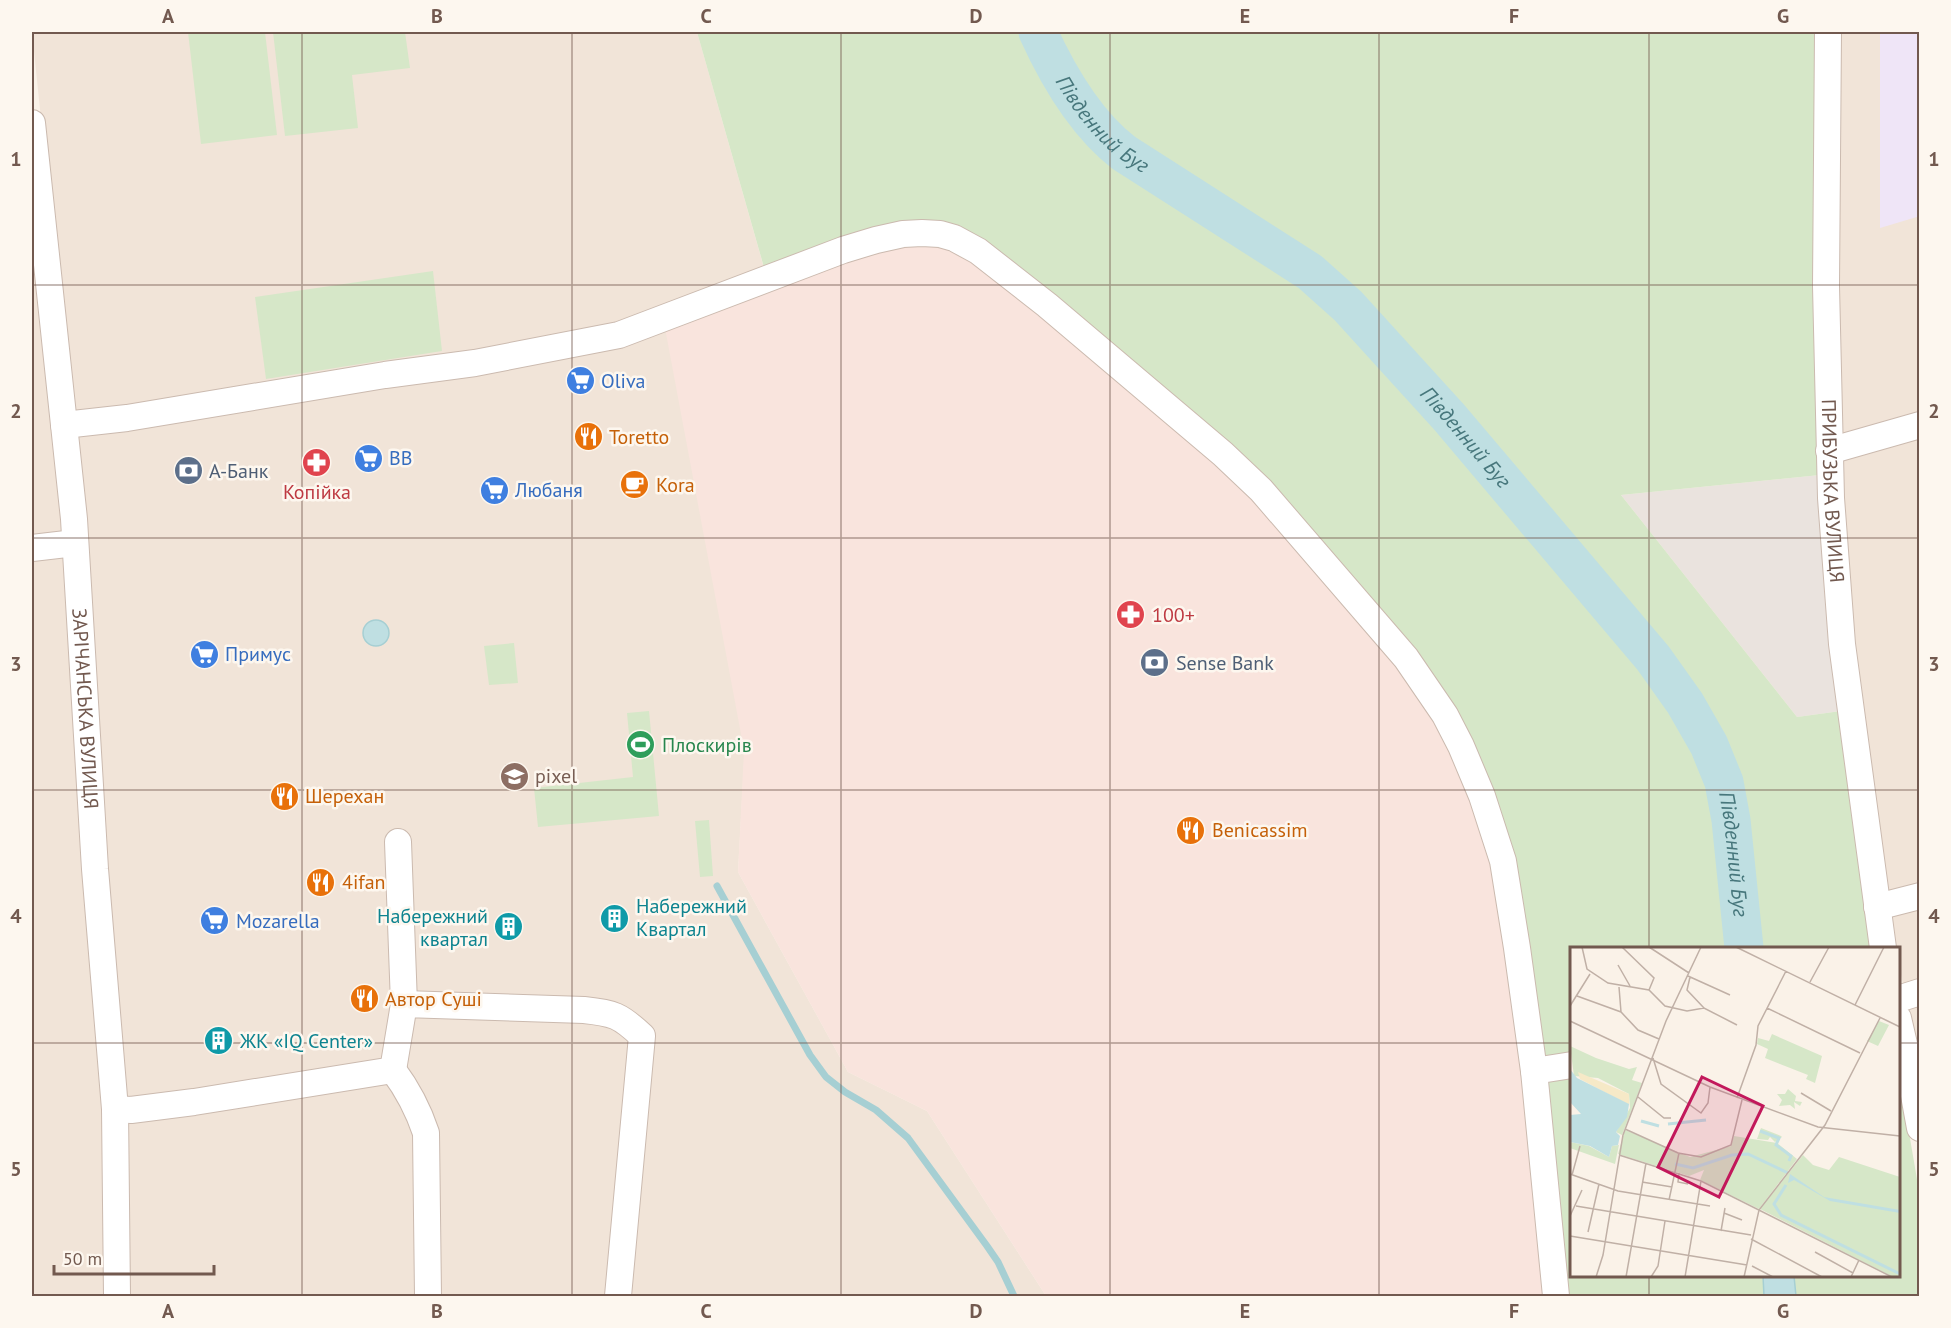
<svg xmlns="http://www.w3.org/2000/svg" width="1951" height="1328" viewBox="0 0 1951 1328" font-family="'PT Sans',sans-serif">
<rect width="100%" height="100%" fill="#faf2e8"/>
<g fill="#f1e4d8">
<polygon points="32,32 697,32 770,289 738,872 848,1072 927,1111 1046,1296 127,1296 125,1108 85,543"/>
<polygon points="1839,32 1919,32 1919,415 1839,438"/>
<polygon points="32,229 64,534 32,537"/>
<polygon points="1919,435 1919,1069 1899,964 1898,948 1895,948 1852,643 1839,458"/>
<polygon points="66,554 105,1109 107,1296 32,1296 32,558"/>
</g>
<polygon fill="#f9e4dd" points="923,242 950,246 1042,312 1255,496 1399,664 1453,750 1495,864 1525,1072 1547,1296 1046,1296 927,1111 848,1072 738,872 744,750 665,328 878,248"/>
<polygon fill="#eae3de" points="1820,475 1841,711 1797,717 1621,495"/>
<polygon fill="#efe5f7" points="1880,32 1919,32 1920,216 1880,228"/>
<g fill="#d6e7c8">
<polygon points="188,32 265,32 277,135 201,144"/>
<polygon points="273,32 405,32 410,68 352,75 358,128 285,136"/>
<polygon points="697,32 1819,32 1820,475 1621,495 1797,717 1841,711 1874,948 1572,948 1571,1057 1542,1061 1470,742 1268,483 958,229 765,271"/>
<polygon points="433,271 442,351 266,379 255,297"/>
<polygon points="514,643 518,683 489,685 484,646"/>
<polygon points="649,711 659,816 538,827 534,788 633,777 627,713"/>
<polygon points="709,820 713,876 700,877 695,821"/>
<polygon points="1571,1074 1572,1276 1898,1276 1899,1074 1919,1191 1919,1296 1566,1296 1544,1079"/>
</g>
<g fill="#bfdfe2" stroke="#a6cfd3" stroke-width="1.5">
<circle cx="376" cy="633" r="13"/>
<polygon points="1763,1276 1794,1276 1796,1296 1764,1296"/>
</g>
<g fill="none" stroke-linecap="round" stroke-linejoin="round">
<polyline stroke="#a6cfd3" stroke-width="7" points="717,886 810,1055 826,1077 845,1092 876,1110 908,1138 987,1246 998,1262 1014,1296"/>
<path stroke="#bfdfe2" stroke-width="39" id="s1" d="M1038 32C1058 76 1085 123 1124 153L1310 272 1348 306 1449 417 1653 658 1685 703 1709 745 1724 782 1731 820 1744 948"/>
<defs>
<g id="minor">
<path id="s2" d="M1828 32 1826 286 1831 498 1842 644 1883 948"/>
<path id="s3" d="M32 123 74 519 95 869 115 1109 117 1296"/>
<polyline points="64,425 127,418 385,375 475,363 619,335 843,250 876,240 903,234 922,233 940,234 954,238 978,251 1047,305 1223,454 1261,490 1406,658 1445,715 1461,746 1482,796 1503,861 1517,948 1534,1071 1556,1296"/>
<polyline points="1829,451 1920,425"/>
<polyline points="32,548 75,543"/>
<polyline points="398,842 404,1004"/>
<polyline points="1877,907 1920,896"/>
<polyline points="1898,999 1920,992"/>
<polyline points="1898,1018 1907,1057 1920,1128"/>
<path d="M393 1070C408 1090 418 1109 426 1133L428 1296"/>
<polyline points="1534,1071 1572,1065"/>
<path d="M115 1109 131 1110 194 1102 393 1070 404 1004 584 1010C613 1013 620 1015 642 1036L618 1296"/>
</g>
</defs>
<use href="#minor" stroke="#cbbaaf" stroke-width="28"/>
<use href="#minor" stroke="#fff" stroke-width="26"/>
</g>
<path fill="none" stroke="#72594f" stroke-width="1.5" stroke-opacity="0.55" d="M302 32V1296M572 32V1296M841 32V1296M1110 32V1296M1379 32V1296M1649 32V948M32 285H1920M32 538H1920M32 790H1920M32 1043H1572M1898 1043H1920M1649 1276V1296"/>
<defs>
<symbol id="supermarket-disc" viewBox="-11 -11 22 22"><circle r="9.5" fill="#3f7fe0" stroke="#fdf7ef"/><path d="M-6-5.5h2.5l.6 2H6L4.5 2H-2.5L-4.4-4H-6ZM-1.5 3.2a1.3 1.3 0 1 0 .1 0ZM3 3.2a1.3 1.3 0 1 0 .1 0Z" fill="#fff"/></symbol>
<symbol id="restaurant-disc" viewBox="-11 -11 22 22"><circle r="9.5" fill="#e8710a" stroke="#fdf7ef"/><path d="M-5-6h1v4h1v-4h1v4h1v-4h1v5L-1.5 .5V6h-2V.5L-5-1ZM5-6V6H3V1.5H1.5Q1.5-4 5-6Z" fill="#fff"/></symbol>
<symbol id="pharmacy-disc" viewBox="-11 -11 22 22"><circle r="9.5" fill="#e0444e" stroke="#fdf7ef"/><path d="M-2-6h4v4h4v4h-4v4h-4v-4h-4v-4h4Z" fill="#fff"/></symbol>
<symbol id="bank-disc" viewBox="-11 -11 22 22"><circle r="9.5" fill="#5c6f8a" stroke="#fdf7ef"/><path d="M-6-4H6V4H-6ZM0-2.3a2.3 2.3 0 1 0 0 4.6a2.3 2.3 0 1 0 0-4.6Z" fill="#fff"/></symbol>
<symbol id="cafe-disc" viewBox="-11 -11 22 22"><circle r="9.5" fill="#e8710a" stroke="#fdf7ef"/><path d="M-5.5-4.5H6V0H3Q3 3.5 0 3.5H-2.5Q-5.5 3.5-5.5 0ZM3-3.2v2h1.7v-2ZM-6 4.5H4V6H-6Z" fill="#fff"/></symbol>
<symbol id="stadium-disc" viewBox="-11 -11 22 22"><circle r="9.5" fill="#2e9e5b" stroke="#fdf7ef"/><path d="M0-5a6.5 5 0 1 0 0 10a6.5 5 0 1 0 0-10ZM-3.5-1.8h7v3.6h-7Z" fill="#fff"/></symbol>
<symbol id="school-disc" viewBox="-11 -11 22 22"><circle r="9.5" fill="#8d6e63" stroke="#fdf7ef"/><path d="M0-5L7-2L0 1L-7-2ZM-4 1L0 2.5L4 1V4Q0 6-4 4Z" fill="#fff"/></symbol>
<symbol id="building-disc" viewBox="-11 -11 22 22"><circle r="9.5" fill="#0f9aa8" stroke="#fdf7ef"/><path d="M-4-6H4V6H1V3H-1V6H-4ZM-2.5-4.3h1.7v1.8h-1.7ZM.8-4.3h1.7v1.8H.8ZM-2.5-1h1.7V.8h-1.7ZM.8-1h1.7V.8H.8Z" fill="#fff"/></symbol>
</defs>
<g fill-rule="evenodd">
<use href="#supermarket-disc" x="564" y="364" width="33" height="33"/>
<use href="#restaurant-disc" x="572" y="420" width="33" height="33"/>
<use href="#supermarket-disc" x="352" y="442" width="33" height="33"/>
<use href="#pharmacy-disc" x="300" y="446" width="33" height="33"/>
<use href="#bank-disc" x="172" y="454" width="33" height="33"/>
<use href="#cafe-disc" x="618" y="468" width="33" height="33"/>
<use href="#supermarket-disc" x="478" y="474" width="33" height="33"/>
<use href="#pharmacy-disc" x="1114" y="598" width="33" height="33"/>
<use href="#supermarket-disc" x="188" y="638" width="33" height="33"/>
<use href="#bank-disc" x="1138" y="646" width="33" height="33"/>
<use href="#stadium-disc" x="624" y="728" width="33" height="33"/>
<use href="#school-disc" x="498" y="760" width="33" height="33"/>
<use href="#restaurant-disc" x="268" y="780" width="33" height="33"/>
<use href="#restaurant-disc" x="1174" y="814" width="33" height="33"/>
<use href="#restaurant-disc" x="304" y="866" width="33" height="33"/>
<use href="#building-disc" x="598" y="902" width="33" height="33"/>
<use href="#supermarket-disc" x="198" y="904" width="33" height="33"/>
<use href="#building-disc" x="492" y="910" width="33" height="33"/>
<use href="#restaurant-disc" x="348" y="982" width="33" height="33"/>
<use href="#building-disc" x="202" y="1024" width="33" height="33"/>
</g>
<g text-anchor="middle" stroke-width="5" stroke-linejoin="round" paint-order="stroke">
<g font-size="20" fill="#366cbe" stroke="#fdf7ef" text-anchor="start">
<text x="601" y="388">Oliva</text>
<text x="389" y="465">ВВ</text>
<text x="515" y="497">Любаня</text>
<text x="225" y="661">Примус</text>
<text x="236" y="928">Mozarella</text>
</g>
<g font-size="20" fill="#c56008" stroke="#fdf7ef" text-anchor="start">
<text x="609" y="444">Toretto</text>
<text x="656" y="492">Kora</text>
<text x="305" y="803">Шерехан</text>
<text x="1212" y="837">Benicassim</text>
<text x="342" y="889">4ifan</text>
<text x="385" y="1006">Автор Суші</text>
</g>
<g font-size="20" fill="#4e5e75" stroke="#fdf7ef" text-anchor="start">
<text x="209" y="478">А-Банк</text>
<text x="1176" y="670">Sense Bank</text>
</g>
<g font-size="20" fill="#72594f" stroke="#fdf7ef">
<text dy="7" stroke="none"><textPath href="#s2" startOffset="459">ПРИБУЗЬКА ВУЛИЦЯ</textPath></text>
<text dy="7" stroke="none"><textPath href="#s3" startOffset="588">ЗАРІЧАНСЬКА ВУЛИЦЯ</textPath></text>
</g>
<g font-size="20" fill="#be3a42" stroke="#fdf7ef">
<text x="317" y="499">Копійка</text>
<text x="1152" y="622" text-anchor="start">100+</text>
</g>
<g font-size="20" fill="#27864d" stroke="#fdf7ef" text-anchor="start">
<text x="662" y="752">Плоскирів</text>
</g>
<g font-size="20" fill="#785e54" stroke="#fdf7ef" text-anchor="start">
<text x="535" y="783">pixel</text>
</g>
<g font-size="20" fill="#0d838f" stroke="#fdf7ef" text-anchor="start">
<text x="636" y="913">Набережний<tspan x="636" dy="23">Квартал</tspan></text>
<text x="488" y="923" text-anchor="end">Набережний<tspan x="488" dy="23">квартал</tspan></text>
<text x="240" y="1048">ЖК «IQ Center»</text>
</g>
<g font-size="21" font-style="italic" fill="#47777c" stroke="#fdf7ef">
<text dy="7" stroke="none"><textPath href="#s1" startOffset="114">Південний Буг</textPath></text>
<text dy="7" stroke="none"><textPath href="#s1" startOffset="598">Південний Буг</textPath></text>
<text dy="7" stroke="none"><textPath href="#s1" startOffset="1104">Південний Буг</textPath></text>
</g>
</g>
<g transform="translate(1570 947)">
<rect width="330" height="330" fill="#faf2e8"/>
<path d="M309 74 319 78 308 99 297 94ZM202 87 252 109 245 136 236 132 238 128 195 111 198 102 187 97 188 91 199 94ZM0 99 26 111 59 122 67 120 62 133 72 136 52 188 46 185 60 161 59 147 28 131 4 129ZM218 142 226 149 225 154 232 155 230 159 224 155 225 162 220 158 209 159 212 153 207 147H215ZM191 181 211 189 212 190 205 195 200 190 198 193 187 192ZM55 183 120 210 161 199 164 189 207 196 227 212 189 262 130 233 134 223 119 229 48 207ZM0 195 19 199 39 210 42 199 49 198 45 217 0 201ZM233 208 243 218 259 223 269 210 330 230V330H323L190 262Z" fill="#d6e7c8"/>
<path d="M8 125 59 147V158L10 132Z" fill="#f6e9c7"/>
<path d="M0 122 7 131 59 157 57 170 46 185 50 189 48 198 42 199 39 210 20 199 0 195V168L11 167 0 155ZM220 227 254 250 330 263V266L260 254 224 233 218 236Z" fill="#bfdfe2"/>
<path fill="none" stroke="#bfdfe2" stroke-width="3" d="M71 174 89 179M98 177 136 173M190 184 209 191 206 198 221 209 219 214M105 217 123 221 162 208 178 207 218 226M216 238 204 257 211 268 330 327"/>
<path fill="none" stroke="#c0b0a6" stroke-width="1.5" d="M12 0 17 22 38 36 79 43 95 59 117 64 134 61 167 78M52 0 84 31 79 43M79 0 119 26M166 0 330 80M48 18 60 39M118 29 160 48M120 30 117 43 134 61M240 35 259 0M49 40 51 65M7 49 51 65 68 83 89 92M285 58 314 0M0 59 20 27M197 61 290 106M0 74 140 140 248 180 330 189M83 111 91 137 131 166 138 156 140 140M231 146 261 164M68 150 94 171H101M167 151 186 98 188 79 216 24M55 182 108 206 131 210 161 198 172 153M49 208 131 234 322 330M109 226 108 235 118 237M0 227 48 244 140 259M2 228 10 199M72 235 102 240M99 253 109 206M6 259 181 288M154 266 172 273M0 269 12 243M151 284 155 261M18 285 29 237M0 289 177 318M181 292 252 330M245 305 283 326M182 319 203 330M26 330 33 308 53 188 96 74 131 0M56 330 76 216M81 330 88 319 95 274M115 330 131 234M174 330 189 263 255 178 310 71M281 330 289 313"/>
<path fill="#c2185b" fill-opacity="0.15" stroke="#c2185b" stroke-width="3" d="M132 130 193 159 149 250 88 220Z"/>
<rect width="330" height="330" fill="none" stroke="#72594f" stroke-width="3"/>
</g>
<rect width="1951" height="1328" fill="none" stroke="#fdf7ef" stroke-width="66"/>
<path d="M54 1265v9h160v-9" fill="none" stroke="#72594f" stroke-width="3"/>
<text x="63" y="1265" font-size="18" fill="#72594f" stroke="#fdf7ef" stroke-width="4.5" paint-order="stroke">50 m</text>
<rect x="33" y="33" width="1885" height="1262" fill="none" stroke="#72594f" stroke-width="2"/>
<g font-size="20" text-anchor="middle" font-weight="bold" fill="#72594f">
<text x="168" y="23">A</text>
<text x="437" y="23">B</text>
<text x="706" y="23">C</text>
<text x="976" y="23">D</text>
<text x="1245" y="23">E</text>
<text x="1514" y="23">F</text>
<text x="1783" y="23">G</text>
<text x="16" y="166">1</text>
<text x="1934" y="166">1</text>
<text x="16" y="418">2</text>
<text x="1934" y="418">2</text>
<text x="16" y="671">3</text>
<text x="1934" y="671">3</text>
<text x="16" y="923">4</text>
<text x="1934" y="923">4</text>
<text x="16" y="1176">5</text>
<text x="1934" y="1176">5</text>
<text x="168" y="1318">A</text>
<text x="437" y="1318">B</text>
<text x="706" y="1318">C</text>
<text x="976" y="1318">D</text>
<text x="1245" y="1318">E</text>
<text x="1514" y="1318">F</text>
<text x="1783" y="1318">G</text>
</g>
</svg>
